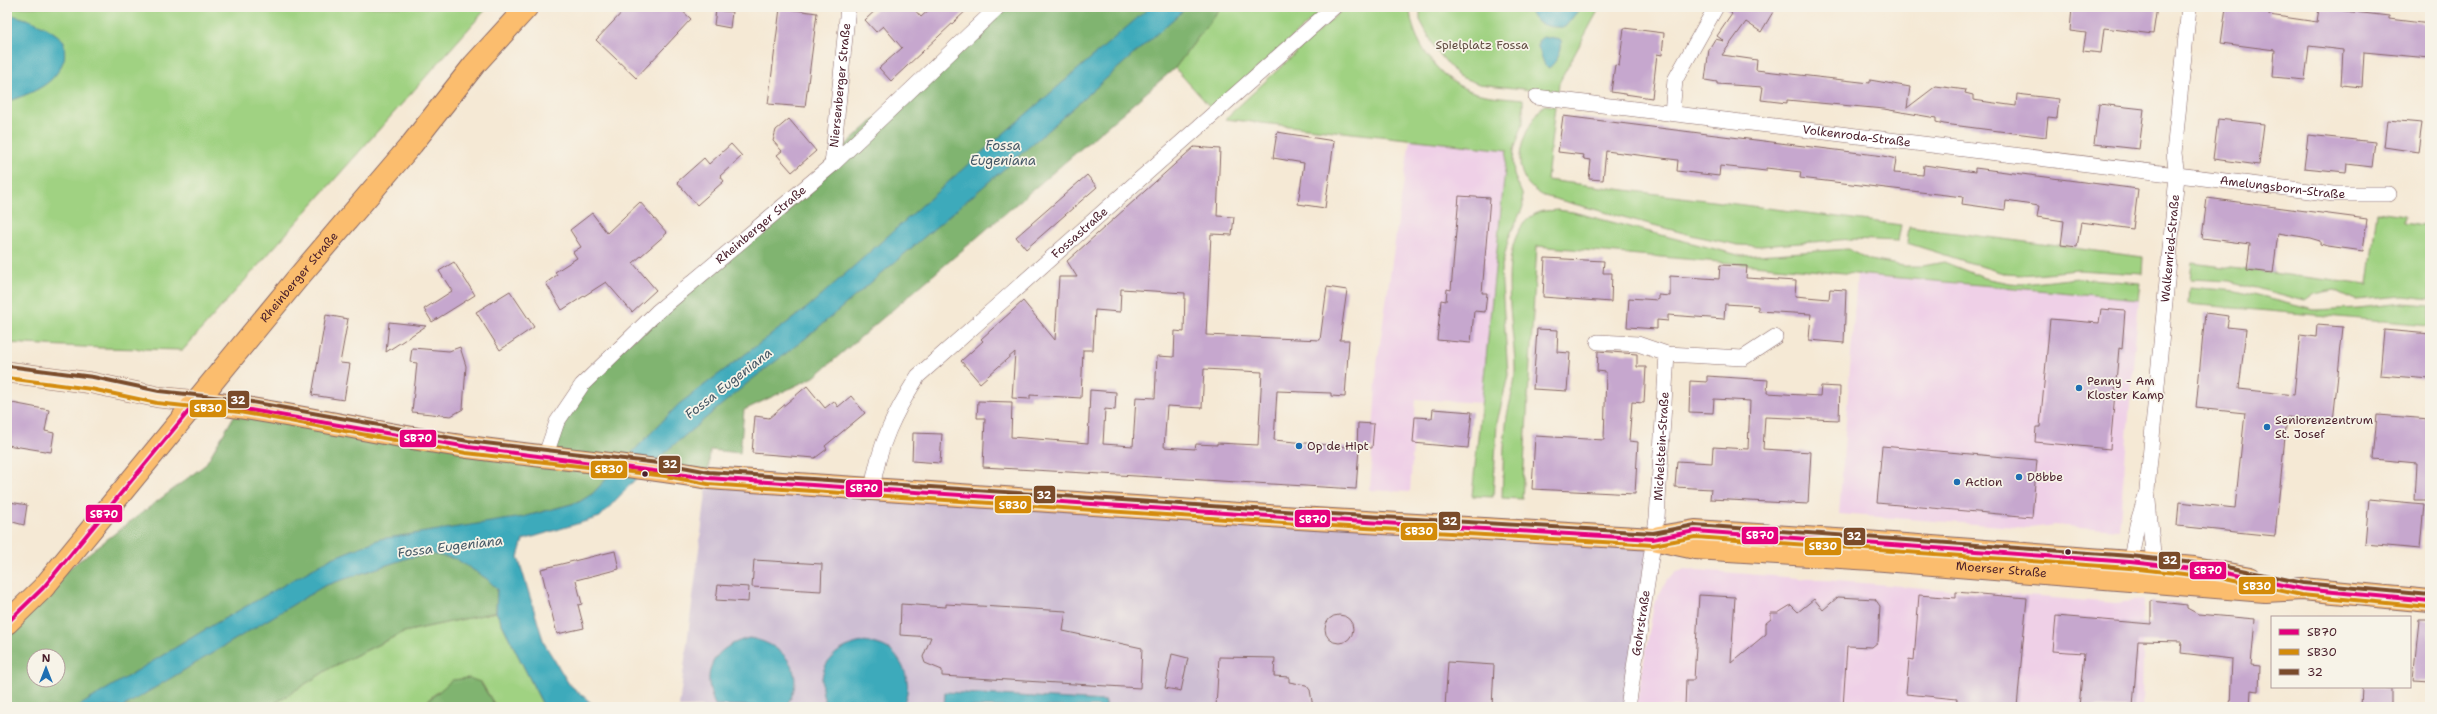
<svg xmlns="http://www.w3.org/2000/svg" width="2437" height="714" viewBox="0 0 2437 714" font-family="'Shantell Sans',sans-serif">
<rect width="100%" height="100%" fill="#f7f3e8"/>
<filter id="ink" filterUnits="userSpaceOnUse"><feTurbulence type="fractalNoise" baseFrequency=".025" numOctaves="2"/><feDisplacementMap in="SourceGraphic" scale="8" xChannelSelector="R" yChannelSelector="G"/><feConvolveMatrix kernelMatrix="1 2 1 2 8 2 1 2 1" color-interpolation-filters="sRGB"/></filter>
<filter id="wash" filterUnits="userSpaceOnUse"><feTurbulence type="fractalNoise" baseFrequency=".012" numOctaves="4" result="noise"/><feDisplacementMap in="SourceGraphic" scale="16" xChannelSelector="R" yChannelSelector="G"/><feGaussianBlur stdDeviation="0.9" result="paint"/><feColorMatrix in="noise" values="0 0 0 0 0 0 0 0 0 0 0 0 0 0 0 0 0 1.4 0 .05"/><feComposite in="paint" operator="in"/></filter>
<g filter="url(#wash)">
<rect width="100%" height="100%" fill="#f5e9d5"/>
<g fill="#efd0e7">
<polygon points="1410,139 1507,150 1482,403 1416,399 1410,492 1370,490 1377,364"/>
<polygon points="1857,275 2139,299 2119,530 2054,525 2030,528 1839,514"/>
<polygon points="1685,569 2115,603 2144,600 2142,707 1636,707 1654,604 1667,580 1675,573"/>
</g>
<polygon fill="#cdbed3" points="708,478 1653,546 1628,707 679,707"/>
<g fill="#a0d282" stroke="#757856">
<polygon points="7,7 488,7 183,350 103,348 7,343"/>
<polygon points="1221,7 1326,7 1212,109 1175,68"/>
<path d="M1345 7H1410C1410 39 1439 80 1471 91 1486 97 1506 97 1523 99V123L1514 150 1513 162 1514 175 1522 194 1523 207 1509 237 1501 270 1508 375 1497 423 1493 497 1472 496 1507 150 1225 119Z"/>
<polygon points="1420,7 1600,7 1559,83 1558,93 1479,84 1458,76 1436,50 1420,20"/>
<path d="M1544 105 1555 106 1547 180 1901 225 1898 241 1852 239 1760 246 1738 245 1691 235 1544 196C1504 176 1521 132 1544 105Z"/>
<path d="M1557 210 1573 212 1742 256 1848 249 1870 260 1904 266H1923L1944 262 1984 278 2009 283 2023 284 2078 278 2141 283 2139 299 1537 246 1522 499 1502 498C1503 474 1503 449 1506 425 1507 408 1514 392 1515 374 1517 335 1490 236 1537 213 1543 210 1551 211 1557 210Z"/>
<polygon points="2377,211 2404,215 2403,223 2430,227 2430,299 2403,296 2356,300 2334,290 2315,294 2305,301 2229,281 2190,279 2192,263 2368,285"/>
<polygon points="1909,227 2143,257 2142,274 2078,270 2022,275 2006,274 1907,243"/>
<polygon points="2189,287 2236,291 2314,310 2358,308 2403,303 2430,305 2430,325 2188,304"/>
<polygon points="496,612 544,707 496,707 481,682 437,692 421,707 269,707 332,667 404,632"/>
</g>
<g fill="#80b470" stroke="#656a4e" fill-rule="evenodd">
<path d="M998 7H1221L1175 68 814 377 744 410 740 453 710 450 708 478 619 467 592 494 579 502 523 517 497 589 496 612 404 632 332 667 269 707H7V623L43 588 205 465 240 406 545 457 582 385ZM34 656H58V680H34Z"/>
<polygon points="469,678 480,682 496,707 421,707 452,680"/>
</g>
<g fill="#3caabb" stroke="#436473">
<polygon points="1150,7 1187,7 1011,163 806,338 750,381 644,470 600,517 523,540 518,557 544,643 569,684 596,707 544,707 496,612 497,589 487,579 456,559 430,554 408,558 324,586 123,707 77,707 211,626 332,558 380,539 523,517 579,502 592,494 679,404 808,307 973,160"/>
<path d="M1530 7H1581L1565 27C1550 28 1530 25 1530 7Z"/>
<path d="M7 14C30 19 47 25 64 41 64 47 66 57 63 62 53 87 30 93 7 102Z"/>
<path d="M1543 37 1561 40C1563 49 1557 62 1549 68L1545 66 1538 47V41Z"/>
<path d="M749 638C784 643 810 675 785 707L715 705C700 671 713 647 749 638Z"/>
<path d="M862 642C872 643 883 644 891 651 906 664 914 690 901 707H827C813 674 827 649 862 642Z"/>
<polygon points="945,692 1106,701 1105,707 944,707"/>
</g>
<g id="blocks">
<g fill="#c6a7ce" fill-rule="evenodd">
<polygon points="627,7 678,7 691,19 636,78 596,40"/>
<polygon points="879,7 912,7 921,17 932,7 970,7 891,81 879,68 902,48 883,26 876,32 865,20"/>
<polygon points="1725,7 1776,7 1761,32 1746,22 1722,55 1757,60 1756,70 1852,81 1870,83 1870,80 1910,87 1907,108 1936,86 1966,90 1965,93 1973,95 1973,100 2016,106 2017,94 2059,99 2057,118 2048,117 2046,137 1944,124 1936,122 1936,118 1884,109 1787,100 1787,103 1761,100 1763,87 1717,84 1717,82 1705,80 1709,49 1715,39 1724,41 1717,36 1732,14"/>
<polygon points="2072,7 2157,7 2153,34 2104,28 2101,53 2083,51 2086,33 2070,31"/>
<polygon points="2226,7 2270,8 2269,15 2317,22 2319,8 2389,16 2389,19 2430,24 2429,58 2364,52 2362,87 2341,85 2343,50 2309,46 2305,80 2273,77 2275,50 2221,43"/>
<polygon points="780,8 817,13 805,107 768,104"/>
<polygon points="716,10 732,12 730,28 714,25"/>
<polygon points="1624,28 1664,33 1662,55 1657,54 1652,98 1611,92 1615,65 1619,66"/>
<polygon points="2099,104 2144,109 2139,149 2094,144"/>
<polygon points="1563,116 1884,156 1896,159 1894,173 1923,175 1924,165 1975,172 1975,168 2138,189 2133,229 2081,222 2077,247 2061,245 2064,221 2037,217 2039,206 2006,201 2005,210 1962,204 1963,197 1800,178 1801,172 1766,168 1766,171 1720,166 1719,176 1677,171 1678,160 1606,151 1603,180 1589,179 1591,160 1583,159 1584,155 1558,152"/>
<polygon points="789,119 816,151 792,172 777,155 782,151 773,141 776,130"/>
<polygon points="2218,119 2264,124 2259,165 2213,159"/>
<polygon points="2387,120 2422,123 2418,152 2384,147"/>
<polygon points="1277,132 1334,141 1325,208 1298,204 1304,163 1273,158"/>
<polygon points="2308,135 2375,142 2372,167 2347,164 2346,172 2304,168"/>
<polygon points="731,144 742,156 720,176 724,181 697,205 677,182 704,158 709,164"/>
<path d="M1194 147 1220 149 1217 216 1234 217 1232 235 1211 234 1206 335 1320 340 1327 287 1347 290 1340 340H1349L1345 397 1331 396V393L1277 391 1274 440 1359 448 1356 489 983 467 985 418H977L978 401 1012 402 1011 437 1088 443 1090 390 1116 392 1115 410 1105 409 1103 444 1133 446 1136 397 1155 398 1157 356 1174 357 1175 331 1184 332 1185 293 1121 289 1120 312 1095 310 1093 350H1083L1081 398 1030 395V399L1012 398 1015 352 980 383 961 361 983 341 981 339 1023 301 1055 340 1059 277H1077L1067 261ZM1204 369 1262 372 1258 445 1217 443V445L1196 444 1195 449 1164 447 1167 406 1202 408Z"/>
<polygon points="1087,175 1097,187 1026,249 1016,237"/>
<polygon points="1459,196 1490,198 1482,293 1487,293 1485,312 1474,311 1471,343 1437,340 1441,300 1446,301 1447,289 1451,290"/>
<polygon points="2207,198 2367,219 2363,251 2328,246 2320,244 2320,241 2310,238 2278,233 2273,273 2247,270 2250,244 2202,238"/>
<polygon points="640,202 667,233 633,263 656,290 632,312 606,282 562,310 546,283 557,275 555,272 577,258 573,252 581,247 570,230 592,213 607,233"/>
<polygon points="1545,258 1604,261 1603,273 1612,273 1611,302 1543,297"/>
<polygon points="454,262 475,295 432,322 424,309 452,291 439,271"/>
<polygon points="1720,265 1747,266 1746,278 1796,281 1795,296 1829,299 1830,289 1846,290 1844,343 1809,340 1811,314 1758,311 1758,306 1725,304 1724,319 1668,315 1668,321 1657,320 1657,329 1627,327 1629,298 1658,300 1658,295 1670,296 1670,276 1719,279"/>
<polygon points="510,291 534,327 500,350 476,312"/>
<polygon points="2101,309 2125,311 2122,349 2119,348 2110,449 2035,442 2036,427 2040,427 2050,319 2099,323"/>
<polygon points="2205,313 2229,316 2227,327 2246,329 2239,389 2294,395 2300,335 2316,337 2317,325 2343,327 2333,422 2287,417 2275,536 2177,526 2179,502 2235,508 2245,413 2196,408"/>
<polygon points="326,315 348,319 340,363 350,364 344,400 312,395"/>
<polygon points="389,322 426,326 386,352"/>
<polygon points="1537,329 1558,330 1557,352 1570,353 1567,391 1533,389"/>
<polygon points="2384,330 2430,334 2430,379 2380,375"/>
<polygon points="460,347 466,366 463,409 451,416 412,412 417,363 410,362 412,348 449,351"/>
<polygon points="1598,351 1637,354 1637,367 1646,367 1644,403 1632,402 1629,441 1638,442 1635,494 1532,489 1535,436 1604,440 1606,372 1597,371"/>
<polygon points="1707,376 1768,380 1767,393 1820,396 1821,386 1840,387 1839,420 1765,417 1763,449 1811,452 1808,504 1710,499 1711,489 1675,487 1677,461 1712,463 1713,447 1748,449 1750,401 1714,399 1713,413 1689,412 1690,381 1707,382"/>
<polygon points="807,386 825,408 834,401 838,407 851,396 865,413 825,446 827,449 815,458 752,453 755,416 769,418"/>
<polygon points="7,402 49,410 45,431 54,433 51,452 7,445"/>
<polygon points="1433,409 1472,412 1468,448 1413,443 1415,417 1432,418"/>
<polygon points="2377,415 2430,419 2430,500 2415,500 2417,463 2373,459"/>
<polygon points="1358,423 1374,424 1372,448 1357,447"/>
<polygon points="913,433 942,434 940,463 912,461"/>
<polygon points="1882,446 2037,460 2032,517 1877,503"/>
<polygon points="2369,499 2424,504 2420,549 2365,544"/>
<polygon points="10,502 27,505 24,525 9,521"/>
<polygon points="615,551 619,569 576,580 582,604 578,605 584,628 557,634 541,569"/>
<polygon points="754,560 822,564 821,591 752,587"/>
<polygon points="718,585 749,587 748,602 716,600"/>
<polygon points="1956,592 2027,598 2017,707 1956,707 1957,699 1906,694 1909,659 1914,660 1919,595 1956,598"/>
<polygon points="1699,595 1735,597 1731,663 1766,634 1766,623 1771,619 1771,613 1778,613 1791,605 1798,612 1814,599 1823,610 1838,597 1875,599 1880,606 1878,642 1872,647 1847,646 1843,707 1685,707 1686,680 1694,680"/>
<polygon points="2151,601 2187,605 2187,608 2198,614 2255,619 2251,665 2260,666 2259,691 2251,690 2250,707 2230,707 2232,659 2181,653 2182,642 2138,641 2133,707 2079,707 2084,653 2053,651 2056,616 2151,624"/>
<polygon points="901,604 946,607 946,604 1066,611 1063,631 1142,648 1140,688 942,676 942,670 925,663 923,657 931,637 900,635"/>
<circle cx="1339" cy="629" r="14"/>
<polygon points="2419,620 2430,620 2430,681 2413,680"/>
<polygon points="1172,654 1188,658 1181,691 1165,688"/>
<polygon points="1219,657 1275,658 1274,676 1289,677 1289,682 1306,685 1310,690 1313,707 1216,707"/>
<polygon points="1448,662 1494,665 1492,707 1445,707"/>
<polygon points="2362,687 2391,688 2391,707 2361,707"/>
</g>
</g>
</g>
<g filter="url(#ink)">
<use href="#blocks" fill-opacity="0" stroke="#866666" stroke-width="1"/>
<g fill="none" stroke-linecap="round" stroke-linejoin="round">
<defs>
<g id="minor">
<path id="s1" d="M1536 97 2334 194H2389"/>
<polyline points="1672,113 1675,80 1716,7"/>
<path id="s2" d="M832 165 848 7"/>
<polyline points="1598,342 1638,344 1667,354 1743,358 1775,337"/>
<path id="s3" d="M545 457 557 422 582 385 657 312 832 165 998 7"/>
<path id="s4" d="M872 490C879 444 894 414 918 376L1334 7"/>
<polyline points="2129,571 2137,525 2146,495"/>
<path id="s5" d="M2152 574 2153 554 2147 490 2177 176 2174 153 2189 7"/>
<path id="s6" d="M1628 707 1657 518 1667 354"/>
</g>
<polyline id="secondary" points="7,372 92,383 158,397 197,401"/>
<g id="primary">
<path id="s7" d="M197 401C288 412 377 434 468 447 548 458 629 464 708 478L1298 518 1653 539 1695 548 1872 559 2265 591 2302 589 2430 601"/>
<polyline points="1659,537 1695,531 1852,541 2130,562 2194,568 2250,578"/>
<path id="s8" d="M7 623 43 588 296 280 412 144 474 65 527 7"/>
</g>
</defs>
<use href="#minor" stroke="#866666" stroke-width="16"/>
<use href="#secondary" stroke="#866666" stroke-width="22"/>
<use href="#primary" stroke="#866666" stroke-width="24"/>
<use href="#minor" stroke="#fff" stroke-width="15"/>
<use href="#secondary" stroke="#fde5c5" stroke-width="21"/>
<use href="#primary" stroke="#fbbd6e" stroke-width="22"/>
<defs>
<g id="bus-1">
<polyline points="197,401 468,447 708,478 1298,518 1653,539 1695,531 2130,562 2221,572 2302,589 2430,601"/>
<polyline points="7,623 43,588 197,401"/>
</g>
<polyline id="bus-2" points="7,378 91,389 157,403 239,412 466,453 665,476 708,484 1298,524 1653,545 1695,537 2129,568 2220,578 2301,595 2429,607"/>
<polyline id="bus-3" points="8,366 93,377 159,391 241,400 468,441 667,464 709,472 1298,512 1653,533 1695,525 2131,556 2222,566 2303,583 2430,595"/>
</defs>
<use href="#bus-1" stroke="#f7f3e8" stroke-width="7"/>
<use href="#bus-2" stroke="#f7f3e8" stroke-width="7"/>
<use href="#bus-3" stroke="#f7f3e8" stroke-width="7"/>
<use href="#bus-1" stroke="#e5007d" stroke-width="4"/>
<use href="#bus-2" stroke="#d48b09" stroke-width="4"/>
<use href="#bus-3" stroke="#7a4b2a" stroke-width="4"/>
</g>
</g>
<g fill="#1f6fb2" stroke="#f7f3e8" stroke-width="1.5">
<circle cx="2079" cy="388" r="4"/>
<circle cx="2267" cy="427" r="4"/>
<circle cx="1299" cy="446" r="4"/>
<circle cx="2019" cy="477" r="4"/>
<circle cx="1957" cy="482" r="4"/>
</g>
<g fill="#4a1f2b" stroke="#f7f3e8" stroke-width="1.5">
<circle cx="645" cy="474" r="3.5"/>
<circle cx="2068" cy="552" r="3.5"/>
</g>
<g text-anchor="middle" stroke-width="3.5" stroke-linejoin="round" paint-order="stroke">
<g font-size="12" fill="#604c41" stroke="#f7f3e8">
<text x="1482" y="49">Spielplatz Fossa</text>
</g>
<g font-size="12" fill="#4a1f2b" stroke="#f7f3e8">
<text dy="4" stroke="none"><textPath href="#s2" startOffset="80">Niersenberger Straße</textPath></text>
<text dy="4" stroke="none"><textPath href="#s1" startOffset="323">Volkenroda-Straße</textPath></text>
<text dy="4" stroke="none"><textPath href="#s1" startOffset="752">Amelungsborn-Straße</textPath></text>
<text dy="4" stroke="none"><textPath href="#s3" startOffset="322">Rheinberger Straße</textPath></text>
<text dy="4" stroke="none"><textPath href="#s4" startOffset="340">Fossastraße</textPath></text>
<text dy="4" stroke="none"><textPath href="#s5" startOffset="327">Walkenried-Straße</textPath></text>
<text dy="4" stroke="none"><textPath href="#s8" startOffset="453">Rheinberger Straße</textPath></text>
<text dy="4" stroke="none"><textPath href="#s6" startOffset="263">Michelstein-Straße</textPath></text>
<text dy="4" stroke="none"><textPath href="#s7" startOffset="1814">Moerser Straße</textPath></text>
<text dy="4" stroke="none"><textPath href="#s6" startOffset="85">Gohrstraße</textPath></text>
</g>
<g font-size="12" fill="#4a1f2b" stroke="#f7f3e8" text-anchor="start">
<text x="2087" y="385">Penny - Am<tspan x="2087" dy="14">Kloster Kamp</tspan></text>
<text x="2275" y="424">Seniorenzentrum<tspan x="2275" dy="14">St. Josef</tspan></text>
<text x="1307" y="450">Op de Hipt</text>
<text x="2027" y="481">Döbbe</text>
<text x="1965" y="486">Action</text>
</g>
<g font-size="13" font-style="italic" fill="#445765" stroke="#f7f3e8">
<text x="1003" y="150">Fossa<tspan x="1003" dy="15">Eugeniana</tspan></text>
<text transform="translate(728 383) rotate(-38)" y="5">Fossa Eugeniana</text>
<text transform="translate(450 546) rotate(-7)" y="5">Fossa Eugeniana</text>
</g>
</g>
<g stroke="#f7f3e8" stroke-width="1.5">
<rect x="227" y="390" width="23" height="19" rx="4" fill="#7a4b2a"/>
<rect x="189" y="399" width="38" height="19" rx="4" fill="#d48b09"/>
<rect x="399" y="429" width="38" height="19" rx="4" fill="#e5007d"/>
<rect x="658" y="455" width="23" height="19" rx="4" fill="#7a4b2a"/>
<rect x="590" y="460" width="38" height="19" rx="4" fill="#d48b09"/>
<rect x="845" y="479" width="38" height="19" rx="4" fill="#e5007d"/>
<rect x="1033" y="485" width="23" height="19" rx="4" fill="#7a4b2a"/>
<rect x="994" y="495" width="38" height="19" rx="4" fill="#d48b09"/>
<rect x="85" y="504" width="38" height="19" rx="4" fill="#e5007d"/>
<rect x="1294" y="509" width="37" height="19" rx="4" fill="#e5007d"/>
<rect x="1438" y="511" width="23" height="20" rx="4" fill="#7a4b2a"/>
<rect x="1400" y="522" width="38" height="19" rx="4" fill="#d48b09"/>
<rect x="1741" y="526" width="38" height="19" rx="4" fill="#e5007d"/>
<rect x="1843" y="527" width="23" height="19" rx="4" fill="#7a4b2a"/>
<rect x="1804" y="537" width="38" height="19" rx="4" fill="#d48b09"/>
<rect x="2158" y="551" width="23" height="19" rx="4" fill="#7a4b2a"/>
<rect x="2189" y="561" width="38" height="19" rx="4" fill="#e5007d"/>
<rect x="2238" y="576" width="38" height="19" rx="4" fill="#d48b09"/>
</g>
<g font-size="11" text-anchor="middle" font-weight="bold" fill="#fff">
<text x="238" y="404">32</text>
<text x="208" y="412">SB30</text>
<text x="418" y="442">SB70</text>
<text x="670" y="468">32</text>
<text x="609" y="473">SB30</text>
<text x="864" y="492">SB70</text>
<text x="1044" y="499">32</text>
<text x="1013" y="509">SB30</text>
<text x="104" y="518">SB70</text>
<text x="1313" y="523">SB70</text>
<text x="1450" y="525">32</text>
<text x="1419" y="535">SB30</text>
<text x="1760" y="539">SB70</text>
<text x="1854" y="540">32</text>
<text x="1823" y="550">SB30</text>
<text x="2170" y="564">32</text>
<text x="2208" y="574">SB70</text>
<text x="2257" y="590">SB30</text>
</g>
<rect width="2437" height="714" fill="none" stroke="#f7f3e8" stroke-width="24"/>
<rect x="2271" y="616" width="140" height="72" fill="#f7f3e8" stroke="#b29e9c"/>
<rect x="2279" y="629" width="20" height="6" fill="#e5007d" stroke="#b29e9c"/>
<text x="2307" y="636" font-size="12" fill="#4a1f2b">SB70</text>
<rect x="2279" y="649" width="20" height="6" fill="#d48b09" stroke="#b29e9c"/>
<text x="2307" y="656" font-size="12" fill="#4a1f2b">SB30</text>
<rect x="2279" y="669" width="20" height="6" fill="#7a4b2a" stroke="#b29e9c"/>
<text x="2307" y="676" font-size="12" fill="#4a1f2b">32</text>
<g transform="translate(46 668)"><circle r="19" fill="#f7f3e8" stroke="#b29e9c"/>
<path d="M0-3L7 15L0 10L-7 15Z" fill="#1f6fb2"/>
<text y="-6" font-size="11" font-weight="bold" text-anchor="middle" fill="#4a1f2b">N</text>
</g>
</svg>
